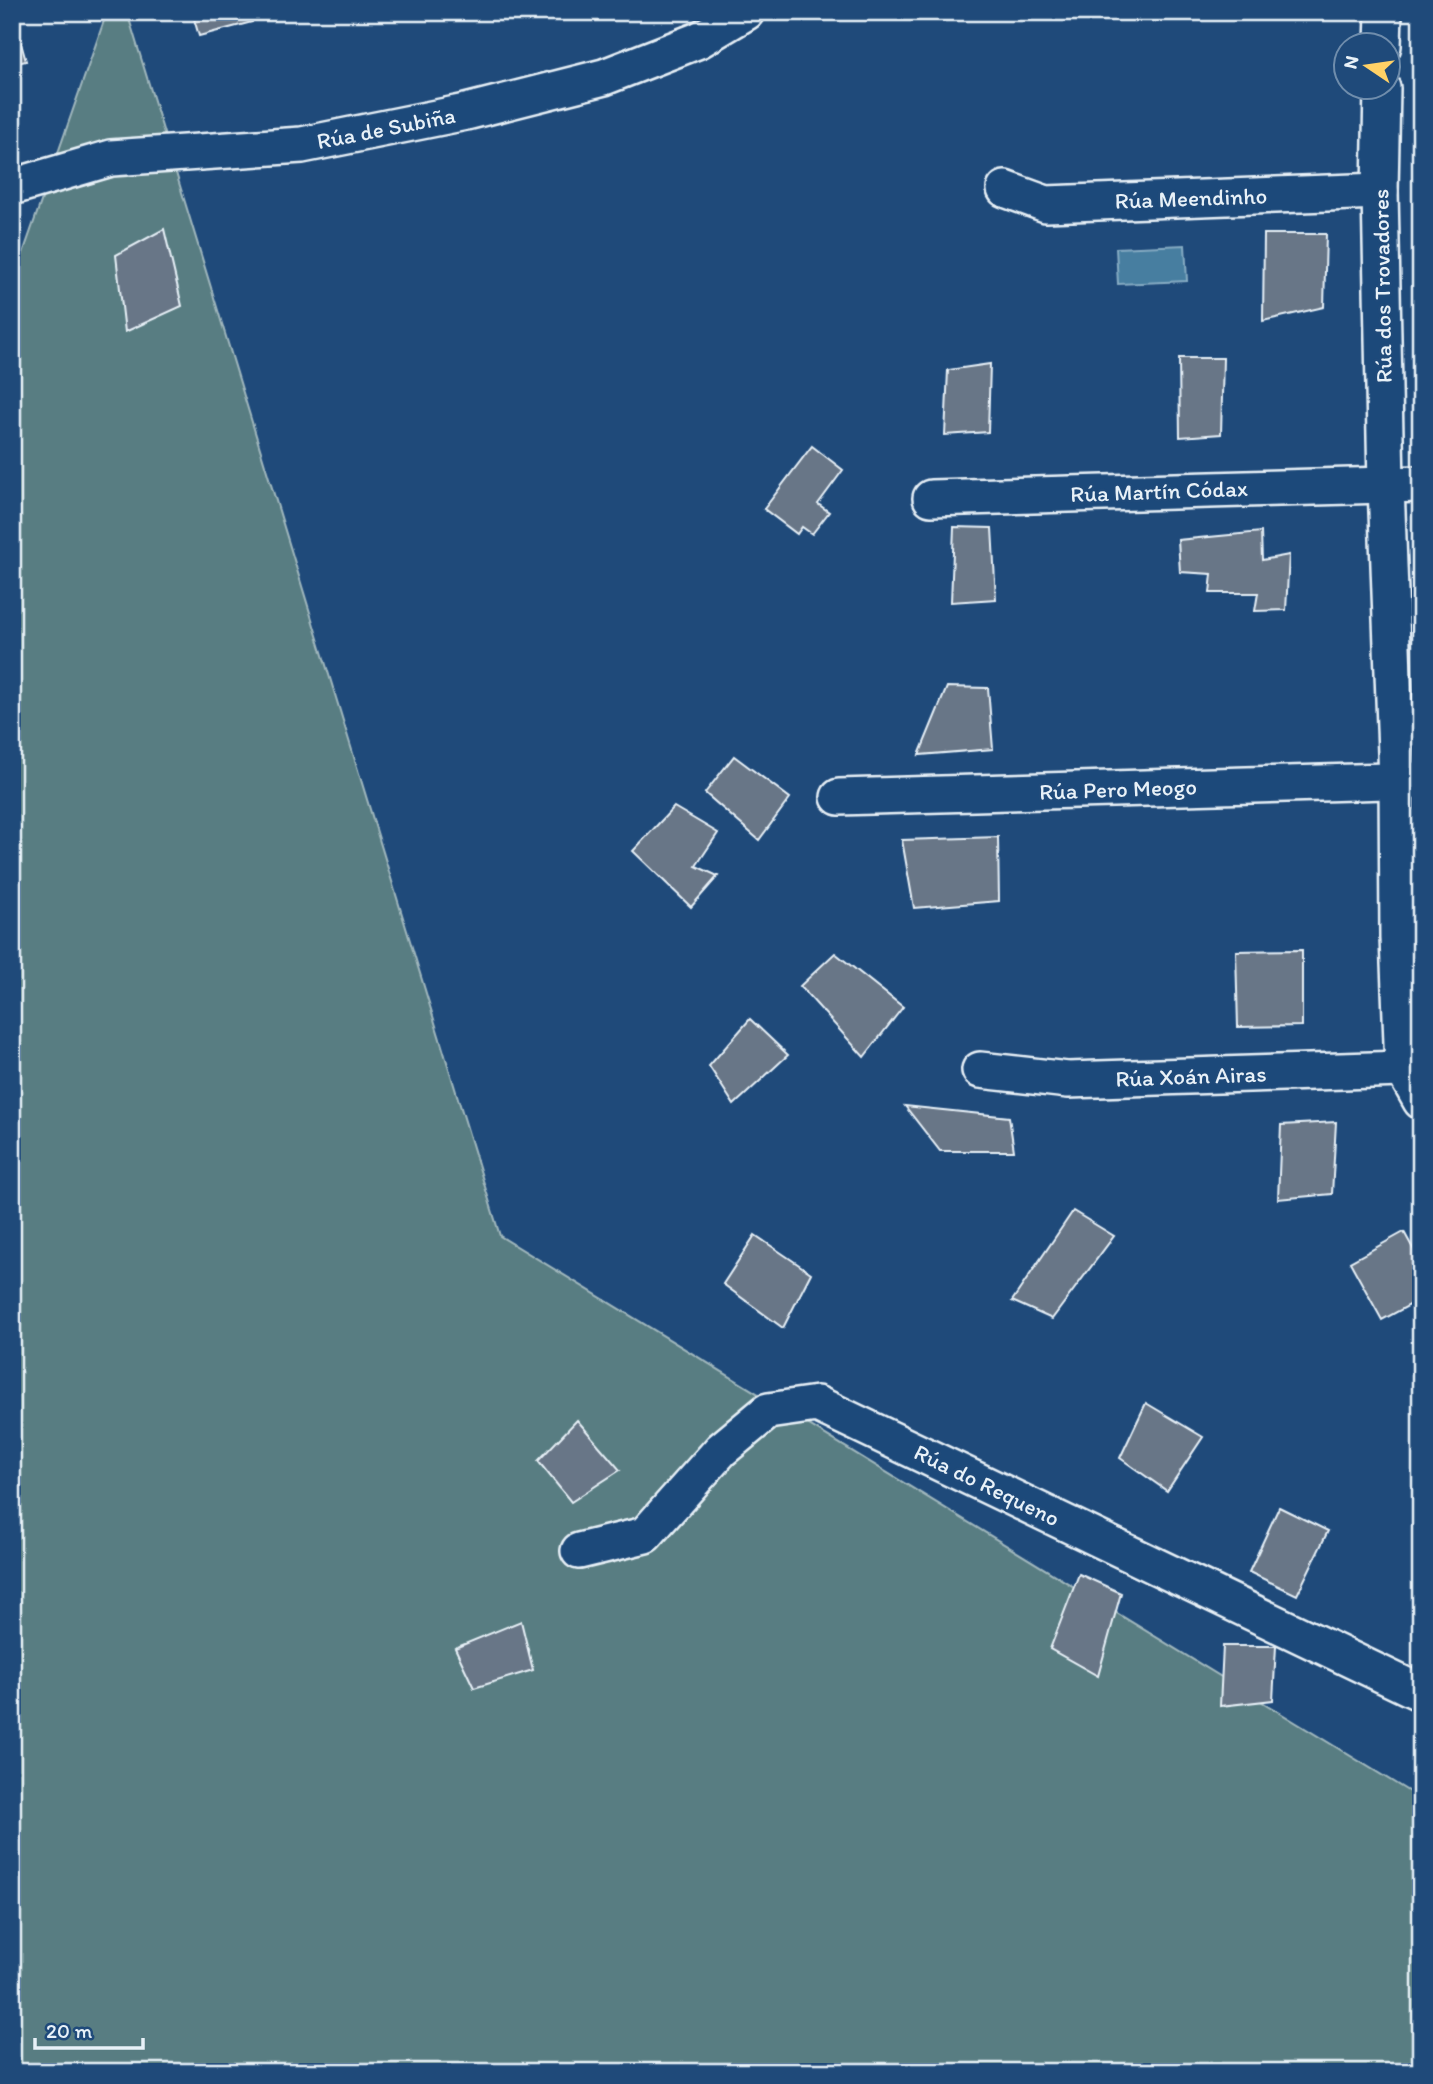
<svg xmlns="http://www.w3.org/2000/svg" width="1433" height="2084" viewBox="0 0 1433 2084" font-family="Itim,sans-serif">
<rect width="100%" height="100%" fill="#1f4a7a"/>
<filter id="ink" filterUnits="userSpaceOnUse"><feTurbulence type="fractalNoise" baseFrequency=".0143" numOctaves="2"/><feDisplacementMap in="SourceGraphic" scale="14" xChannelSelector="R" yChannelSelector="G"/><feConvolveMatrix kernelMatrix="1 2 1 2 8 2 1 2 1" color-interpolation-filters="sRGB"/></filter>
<g filter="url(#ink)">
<polygon fill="#597d82" stroke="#a0b7bd" stroke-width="2" points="107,12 127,12 500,1236 1421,1799 1421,2072 12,2072 12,285"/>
<polygon fill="#467ea0" stroke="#87acc3" stroke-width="2" points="1185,245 1187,281 1118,284 1116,248"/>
<g fill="#687687" stroke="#e8f1f8" stroke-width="2">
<polygon points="12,12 26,61 12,64"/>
<polygon points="192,12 250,12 252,22 199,36"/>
<polygon points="164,229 182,306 125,332 116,255"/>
<polygon points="1264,234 1326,234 1324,307 1263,321"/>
<polygon points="1179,358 1223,358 1221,434 1180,437"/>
<polygon points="990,364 988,432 945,435 948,370"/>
<polygon points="812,446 843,470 818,504 829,512 812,534 802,527 797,534 764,509"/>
<polygon points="954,527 992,528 996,599 951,602"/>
<polygon points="1261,532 1262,560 1289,555 1286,610 1255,611 1258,593 1210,593 1212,574 1180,572 1178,540"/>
<polygon points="947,687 988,688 993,749 919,755"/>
<polygon points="734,756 790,798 759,840 705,793"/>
<polygon points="674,807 718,833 696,866 718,876 691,907 633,851"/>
<polygon points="998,837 999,901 914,908 902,840"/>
<polygon points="1302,950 1302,1026 1238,1027 1236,951"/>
<polygon points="835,953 903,1007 864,1057 800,986"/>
<polygon points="750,1019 788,1055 734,1105 709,1066"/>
<polygon points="905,1106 1009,1117 1014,1151 940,1151"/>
<polygon points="1336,1122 1332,1194 1278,1199 1281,1125"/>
<polygon points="1073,1211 1114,1236 1052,1319 1012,1301"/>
<polygon points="1404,1232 1421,1263 1421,1299 1382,1320 1350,1262"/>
<polygon points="755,1235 811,1273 783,1328 723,1284"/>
<polygon points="1146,1403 1203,1437 1167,1491 1120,1458"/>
<polygon points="577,1420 620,1470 571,1502 538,1461"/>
<polygon points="1279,1507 1328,1531 1297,1595 1249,1572"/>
<polygon points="1079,1574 1121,1593 1098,1676 1050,1649"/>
<polygon points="521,1621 533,1670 474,1688 455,1648"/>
<polygon points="1223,1646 1276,1646 1273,1700 1220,1706"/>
</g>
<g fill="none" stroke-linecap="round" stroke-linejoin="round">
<defs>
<g id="street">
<polyline points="1383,46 1384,12"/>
<polyline points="1382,88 1380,191 1386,485 1397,780 1398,937 1403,1069 1421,1101"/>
<polyline points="12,187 111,158 302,145 466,112 604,77 699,40 746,12"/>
<polyline points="1005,189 1046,204 1380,191"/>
<polyline points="931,498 1421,484"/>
<polyline points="839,797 1421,780"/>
<polyline points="980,1070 1068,1080 1403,1069"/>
<polyline points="579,1551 645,1535 721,1450 768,1411 817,1404 1421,1693"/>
</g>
</defs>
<use href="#street" stroke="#e8f1f8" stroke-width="40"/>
<use href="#street" stroke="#1f4a7a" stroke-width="35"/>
</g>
</g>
<g text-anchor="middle" stroke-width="5" stroke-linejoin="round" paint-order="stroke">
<g font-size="23" fill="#e8f1f8" stroke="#1f4a7a">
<text transform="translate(386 128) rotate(-11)" y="8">Rúa de Subiña</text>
<text transform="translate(1191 198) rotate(-2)" y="8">Rúa Meendinho</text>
<text transform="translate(1382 286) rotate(-91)" y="8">Rúa dos Trovadores</text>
<text transform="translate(1159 491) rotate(-2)" y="8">Rúa Martín Códax</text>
<text transform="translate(1118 789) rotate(-2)" y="8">Rúa Pero Meogo</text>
<text transform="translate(1191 1076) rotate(-2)" y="8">Rúa Xoán Airas</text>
<text transform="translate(987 1485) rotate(26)" y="8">Rúa do Requeno</text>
</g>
</g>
<rect width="1433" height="2084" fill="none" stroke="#1f4a7a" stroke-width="42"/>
<rect x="21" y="21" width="1391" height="2042" fill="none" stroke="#e8f1f8" stroke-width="2.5" filter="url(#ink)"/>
<g transform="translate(1367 66) rotate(283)"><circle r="33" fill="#1f4a7a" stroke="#6f8dac" stroke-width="2"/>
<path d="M0-5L12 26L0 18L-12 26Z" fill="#ffd166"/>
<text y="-10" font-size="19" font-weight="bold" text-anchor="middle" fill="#e8f1f8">N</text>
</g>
<path d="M35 2038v10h108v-10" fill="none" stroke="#e8f1f8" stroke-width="3.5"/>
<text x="46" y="2038" font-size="21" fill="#e8f1f8" stroke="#1f4a7a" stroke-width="5" paint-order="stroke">20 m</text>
</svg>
